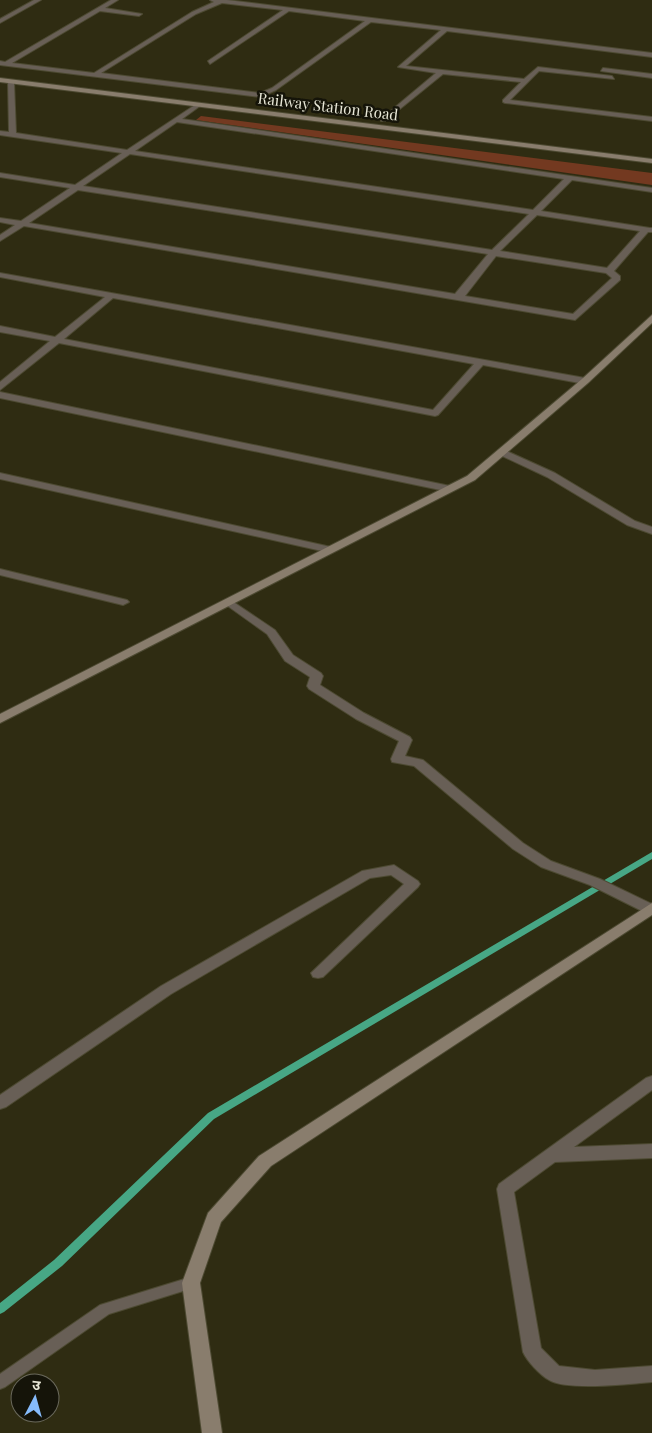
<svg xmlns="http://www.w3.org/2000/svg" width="652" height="1433" viewBox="0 0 652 1433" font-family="'Playfair Display','Noto Sans Devanagari',serif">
<rect width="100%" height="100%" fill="#2f2c12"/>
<polygon fill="#733920" points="201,116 652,173 652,185 196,120"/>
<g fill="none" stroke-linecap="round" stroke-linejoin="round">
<polygon fill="#47a785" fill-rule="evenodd" points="652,852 652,859 214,1119 62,1266 4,1312 0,1314 0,1303 54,1260 208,1113"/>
<defs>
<polygon id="lane" points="191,1277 196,1279 198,1283 196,1287 109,1314 5,1387 0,1389 0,1374 100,1305"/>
<g id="street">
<polygon points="34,0 41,0 0,23 0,19"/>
<path d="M111 0H118L105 8 142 14 139 16 100 11 12 63 94 73 192 12 214 2 210 0H227L652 53V57L447 31 406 66 524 79 538 67 612 76 614 79 539 71 510 100 652 117V121L505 103 503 102V100L521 82 443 74 385 121H381V119L436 73 398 67 441 30 371 22 276 90 261 97 0 65V61L5 62ZM222 3 283 10 208 61 210 64 289 11 365 21 272 88 260 93 101 73 196 14Z"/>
<polygon points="603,68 652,74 652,78 601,71"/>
<path d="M11 80 14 82 16 133 127 150 198 103 201 105 200 106 182 119 652 188V192L572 180 541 211 650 228H652V232H648L614 271 620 276V280L575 320 24 226 0 241V235L15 225 0 222V218L21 221 70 188 0 177V173L75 185 122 153 0 135V131L9 132 8 82ZM177 122 564 179 533 210 135 151ZM130 154 529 214 492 250 83 186ZM78 190 488 254 455 294 29 223ZM537 215 640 231 607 268 500 251ZM496 256 606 273 612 278 573 314 465 296Z"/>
<path d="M0 273 585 378 590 381 585 384 483 365 438 415 435 416 59 343 0 390V382L50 341 0 332V326L55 337 105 297 0 277ZM113 298 474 364 433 410 64 339Z"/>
<polygon points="0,392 450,486 455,489 450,492 0,398"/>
<polygon points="502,449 555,473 635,521 652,527 652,534 627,525 547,477 498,454 498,450"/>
<polygon points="0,473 331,547 336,550 331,553 0,479"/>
<polygon points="0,569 127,600 129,602 123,605 0,575"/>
<polygon points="229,599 275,630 293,655 321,673 323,676 320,685 364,713 410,737 412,740 405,756 423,760 523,843 551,861 600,879 652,904 652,913 644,912 590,885 541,867 513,849 414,766 392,762 391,759 399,741 356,719 309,689 307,686 310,677 285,661 267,634 225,604 223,602 225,600"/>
<polygon points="394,865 418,881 420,884 418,887 323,977 318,978 313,977 311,973 404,884 391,875 370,878 171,994 6,1107 0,1109 0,1095 161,986 362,871"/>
<path d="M652 1076V1090L574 1147 652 1144V1158L555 1162 514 1192 541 1348 559 1366 595 1370 652 1366V1382C630 1384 566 1391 549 1380 540 1375 527 1361 523 1352L497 1189 499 1184 646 1078Z"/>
</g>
<g id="secondary">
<polygon points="0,78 652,159 652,163 0,82"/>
<polygon points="652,315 652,323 588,383 475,480 0,723 0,714 467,476 582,379"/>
<polygon points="652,903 652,915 271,1166 221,1222 200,1283 222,1433 202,1433 182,1283 208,1213 259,1156"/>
</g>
</defs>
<use href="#lane" stroke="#4d4a32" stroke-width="2"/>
<use href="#street" stroke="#4d4a32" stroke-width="2"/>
<use href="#secondary" stroke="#4d4a32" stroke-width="2"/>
<use href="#lane" fill="#685f56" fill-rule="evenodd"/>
<use href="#street" fill="#685f56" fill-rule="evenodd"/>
<use href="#secondary" fill="#897d6d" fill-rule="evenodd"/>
</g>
<g text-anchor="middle" stroke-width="5" stroke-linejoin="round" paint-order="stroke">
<g font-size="15" fill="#e9e8d8" stroke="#151409">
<text transform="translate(328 107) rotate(7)" y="5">Railway Station Road</text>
</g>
</g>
<g transform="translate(35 1398) rotate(6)"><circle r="24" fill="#151409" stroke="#6a695c"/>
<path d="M0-4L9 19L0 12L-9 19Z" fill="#86bbfb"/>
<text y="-8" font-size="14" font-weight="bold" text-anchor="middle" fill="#e9e8d8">उ</text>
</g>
</svg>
